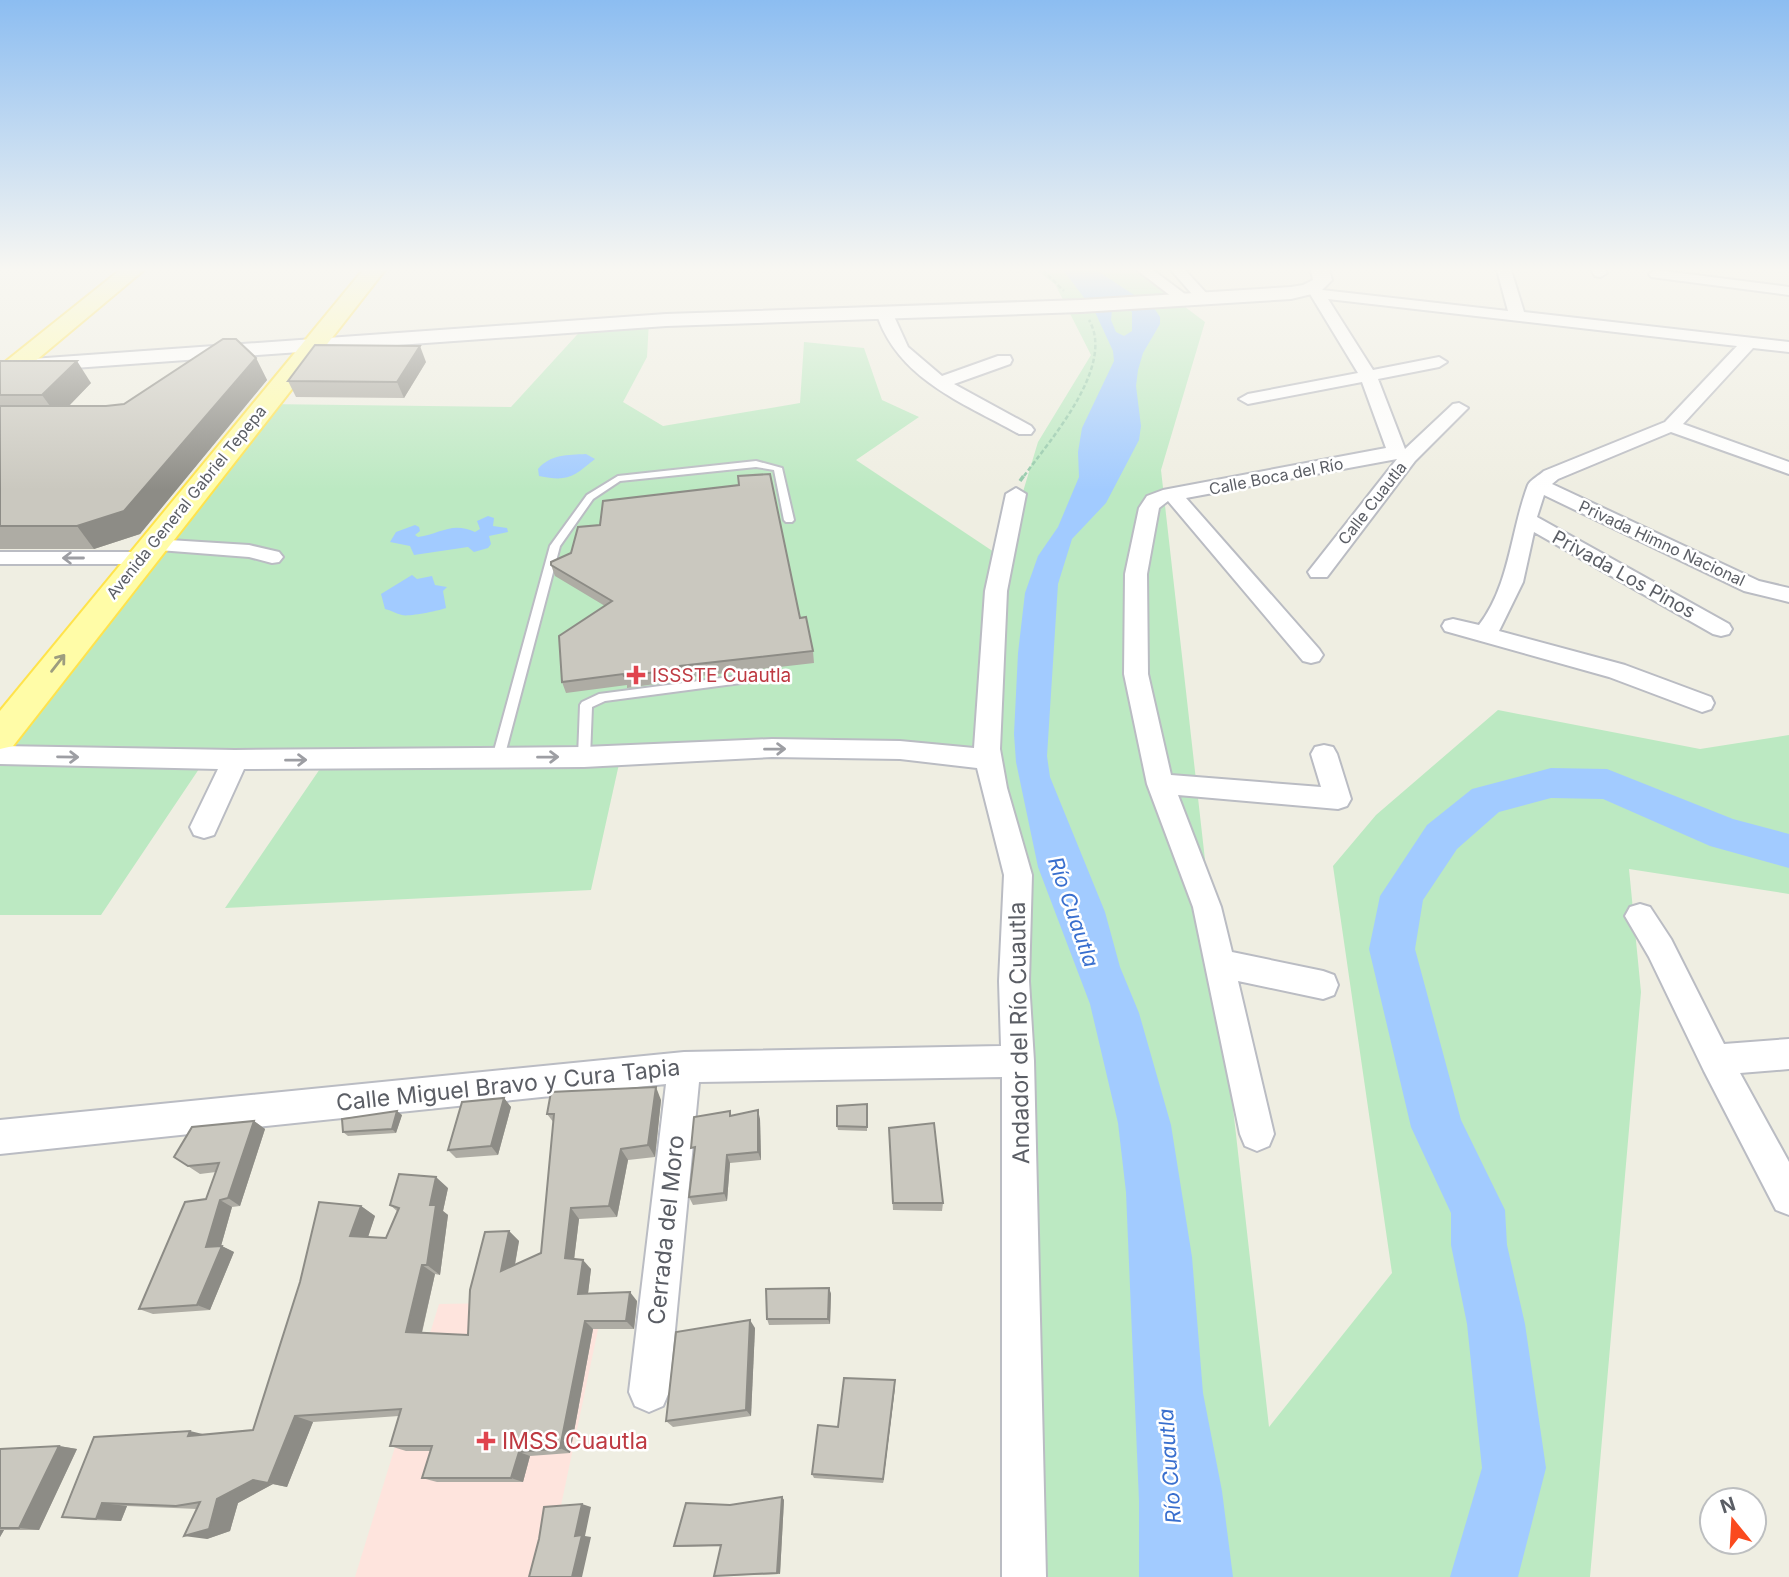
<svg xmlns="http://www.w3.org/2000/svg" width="1789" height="1577" viewBox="0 0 1789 1577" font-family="Inter,sans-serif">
<rect width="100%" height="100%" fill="#efeee2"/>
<polygon fill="#fee4dd" points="604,1301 546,1577 355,1577 439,1304"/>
<polygon fill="#bce9c2" points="1036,270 1136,270 1205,322 1161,470 1269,1427 1392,1273 1333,866 1376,815 1498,710 1700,749 1789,735 1789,894 1629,869 1641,992 1590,1577 1030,1577 1016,915 986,749 621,755 591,890 225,908 326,760 205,760 101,915 0,915 0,728 265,404 511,407 586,325 649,321 647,357 623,402 663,426 800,403 804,342 864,348 882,400 919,417 856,460 1003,558 1038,442 1091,355 1055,284"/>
<g fill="#a2cbff" fill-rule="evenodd">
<path d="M1063 270H1096L1154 308 1160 317V324L1143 353 1138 370 1136 386 1141 426 1139 440 1106 503 1072 539 1058 584 1047 756 1050 777 1105 912 1120 967 1139 1013 1171 1125 1192 1257 1203 1393 1222 1491 1233 1577H1139V1501L1126 1192 1118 1123 1090 1004 1038 867 1016 762 1014 734 1018 653 1025 593 1038 556 1058 527 1079 477 1078 452 1082 428 1114 361 1113 351 1095 312ZM1126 307 1132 312V331L1124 336 1116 332 1111 320 1112 310Z"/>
<path d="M586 454 595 459C573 477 568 482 539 476L538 469C551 454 567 455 586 454Z"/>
<path d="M488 516 494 518 493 526 507 528 508 532 489 536 491 544 488 548 474 552 468 547 414 555 410 546 390 542 396 532 415 525 419 527 420 531 415 535 418 537C440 534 452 521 475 532L480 529 477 521Z"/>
<path d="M412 575 417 579 432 576 435 585 447 587 443 591 446 608C438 611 408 617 402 615 396 614 391 610 385 609L381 594Z"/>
</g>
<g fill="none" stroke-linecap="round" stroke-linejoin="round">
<polygon fill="#a2cbff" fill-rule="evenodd" points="1551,768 1607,769 1733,819 1789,834 1789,868 1710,846 1603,799 1551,798 1499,812 1457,849 1423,900 1415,949 1461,1120 1505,1210 1507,1245 1525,1324 1546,1468 1518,1577 1450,1577 1482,1468 1467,1324 1451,1245 1451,1213 1411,1127 1369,949 1380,896 1427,825 1472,789"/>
<defs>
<g id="service">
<polygon points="756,461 782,468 794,520 792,522 786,522 784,520 774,470 756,467 620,481 593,499 560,546 504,758 498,762 494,761 492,758 550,546 587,495 618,476"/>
<polygon points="776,671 782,675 780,678 605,701 592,707 590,757 584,761 578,757 580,705 582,702 599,694"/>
</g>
<g id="minor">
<polygon points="1137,270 1153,270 1193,300 1185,305 1180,303"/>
<polygon points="1171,270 1185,270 1209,296 1212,299 1209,302 1199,302"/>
<path d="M1497 270H1511L1524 312 1789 342V352L1753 348 1683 424 1789 462V474L1671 432 1558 479 1552 484 1759 581 1789 588V602L1744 591 1544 495 1537 517 1729 624 1732 629 1729 634 1721 636 1713 634 1534 532 1523 582 1499 631 1625 665 1711 697 1714 703 1711 709 1702 712 1609 677 1445 631 1442 626 1445 621 1453 619 1479 625C1510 585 1511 529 1528 485 1530 480 1540 475 1544 471L1665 422 1737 346 1328 299 1373 370 1439 357 1447 362 1439 367 1378 379 1405 449 1453 404 1459 403 1468 408 1415 461 1327 577H1311L1308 572 1397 459 1186 498 1319 649 1323 655 1319 661 1311 663 1303 661 1168 501 1159 508 1147 574 1148 674 1171 775 1321 787 1311 754 1315 747 1324 745 1333 747 1337 754 1351 799 1347 806 1338 809 1178 795 1221 907 1232 952 1323 971 1334 975 1338 985 1334 995 1323 999 1238 981 1274 1134 1269 1146 1257 1151 1245 1146 1240 1134 1193 907 1147 784 1124 674 1125 574 1139 508 1147 496 1163 490 1386 448 1362 382 1248 404 1239 399 1248 394 1358 373 1307 289 1309 286H1319L1322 290 1508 311Z"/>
<polygon points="1591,270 1605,270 1607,273 1600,277 1595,276"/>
<polygon points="1656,270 1789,287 1789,295 1651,277 1649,274"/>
<path d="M884 307 892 312 908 347 942 376 998 356H1010L1012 360 1010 364 954 384 1031 426 1034 430 1031 434H1019C962 402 897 379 876 312Z"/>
<polygon points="1016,488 1026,494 1007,591 1000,749 1007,788 1032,875 1029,981 1034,1061 1046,1577 1002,1577 1002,1077 699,1082 669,1392 663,1406 649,1412 635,1406 629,1392 666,1084 0,1154 0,1120 684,1052 1001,1046 999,981 1004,875 977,768 900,759 772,757 584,767 244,769 214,835 204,838 194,835 190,827 218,769 0,764 0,746 235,750 584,747 772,739 900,741 974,748 985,591 1006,494"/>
<polygon points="153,539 249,545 279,552 283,557 279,562 272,563 249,557 146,549 143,545 146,541"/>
<polygon points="0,552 142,552 149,553 153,558 149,563 142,564 0,564"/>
<polygon points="1640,904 1650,907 1671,939 1724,1044 1789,1039 1789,1069 1740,1073 1789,1162 1789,1215 1776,1210 1704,1071 1649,957 1625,916 1630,907"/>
</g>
<polygon id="tertiary" points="1311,270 1329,270 1332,280 1320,292 1291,299 1081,312 666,326 32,371 25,369 21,365 25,361 32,359 666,314 1081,300 1291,287 1303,285 1313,280"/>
<g id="primary">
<polygon points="120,270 144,270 9,383 0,385 0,366"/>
<polygon points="363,270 385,270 13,746 0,749 0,711"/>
</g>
</defs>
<use href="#service" stroke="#babcc3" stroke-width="4"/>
<use href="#minor" stroke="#babcc3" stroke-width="4"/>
<use href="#tertiary" stroke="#babcc3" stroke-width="4"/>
<use href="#primary" stroke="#ffe34c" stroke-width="4"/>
<g stroke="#95caab" stroke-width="2.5" stroke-dasharray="4.5 2.5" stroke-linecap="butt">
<polyline points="1043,270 1064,291"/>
<path d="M1024 476C1050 440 1116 366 1089 320"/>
</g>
<polyline stroke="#95caab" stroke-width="3.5" stroke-dasharray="6 2.5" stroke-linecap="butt" points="1020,481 1025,474"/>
<use href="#service" fill="#fff" fill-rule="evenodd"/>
<use href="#minor" fill="#fff" fill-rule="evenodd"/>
<use href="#tertiary" fill="#fff" fill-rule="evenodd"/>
<use href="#primary" fill="#fffca7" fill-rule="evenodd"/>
</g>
<g fill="#aeaca4">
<polygon points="256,358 267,380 140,534 94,549 0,549 0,361 91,383 69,406 106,406 124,404"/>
<polygon points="426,362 404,398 296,397 288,381"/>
<polygon points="600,525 800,618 813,651 814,663 683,678 683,680 627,688 627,685 566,693 562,682 605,606 555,576 551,565 571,553"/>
<polygon points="504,1098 511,1107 498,1155 456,1158 448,1150"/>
<polygon points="661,1100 655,1157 628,1160 617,1217 579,1219 574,1259 591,1269 588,1293 637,1301 634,1329 593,1329 570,1453 530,1456 523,1482 437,1482 422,1478 431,1451 406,1451 390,1446 399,1416 313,1422 287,1487 273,1484 238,1503 230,1531 207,1539 197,1509 127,1506 121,1521 88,1520 62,1517 204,1435 253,1430 361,1206 375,1216 368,1237 386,1238 397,1211 390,1205 448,1188 443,1211 448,1215 440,1275 435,1274 422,1333 468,1335 509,1231 519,1241 515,1265 541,1253 554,1123 547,1114"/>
<polygon points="867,1104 867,1131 838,1130 837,1126"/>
<polygon points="402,1115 396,1133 348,1136 343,1132"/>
<polygon points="732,1115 760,1119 761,1160 730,1163 727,1201 693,1205 689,1197"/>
<polygon points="254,1121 265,1129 240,1206 232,1207 221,1246 234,1252 210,1310 153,1314 139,1309 206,1199 216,1172 200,1174 174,1157"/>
<polygon points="889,1128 943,1203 942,1211 893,1210"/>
<polygon points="829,1288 831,1294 830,1324 769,1325 767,1319"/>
<polygon points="755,1328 751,1416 673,1427 666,1421"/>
<polygon points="895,1387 883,1483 814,1478 812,1474 838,1427"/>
<polygon points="59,1446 77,1449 39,1530 4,1530 0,1537 0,1449"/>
<polygon points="782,1497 784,1500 780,1574 714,1576 721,1546 679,1547 674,1546 730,1505"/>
</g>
<g fill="#8d8c86">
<polygon points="420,346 426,362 404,398 397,382"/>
<polygon points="256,358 267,380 140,534 94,549 77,526"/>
<polygon points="77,361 91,383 58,417 42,395"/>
<polygon points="656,1087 661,1100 655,1157 648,1145"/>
<polygon points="504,1098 511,1107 498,1155 491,1146"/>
<polygon points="758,1110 760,1119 761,1160 758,1152"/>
<polygon points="397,1111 402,1115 396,1133 392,1129"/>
<polygon points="254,1121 265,1129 240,1206 228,1198"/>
<polygon points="621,1149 628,1160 617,1217 609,1206"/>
<polygon points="727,1155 730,1163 727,1201 724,1193"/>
<polygon points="436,1177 448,1188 443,1211 448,1215 440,1275 427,1265 430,1205"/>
<polygon points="220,1200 232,1207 219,1253 222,1246 234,1252 210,1310 197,1305 206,1247"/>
<polygon points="361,1206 375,1216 365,1246 350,1236"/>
<polygon points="571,1208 579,1219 573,1268 565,1258"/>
<polygon points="509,1231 519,1241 512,1280 501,1271"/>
<polygon points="583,1260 591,1269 587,1302 578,1294"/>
<polygon points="422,1265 435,1274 420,1340 406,1332"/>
<polygon points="829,1288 831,1294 830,1324 828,1319"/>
<polygon points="630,1292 637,1301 634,1329 626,1321"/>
<polygon points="750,1320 755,1328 751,1416 746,1410"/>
<polygon points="585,1321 593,1329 570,1453 560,1448"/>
<polygon points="895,1380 895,1387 883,1483 883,1479"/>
<polygon points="295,1416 313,1422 287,1487 268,1483"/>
<polygon points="190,1431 211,1436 188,1436"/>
<polygon points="59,1446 77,1449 39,1530 19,1528"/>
<polygon points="519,1452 530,1456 523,1482 511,1478"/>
<polygon points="253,1480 273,1484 238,1503 230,1531 207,1539 184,1536 217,1499"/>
<polygon points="782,1497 784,1500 780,1574 777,1573"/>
<polygon points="102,1503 127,1506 121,1521 96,1519"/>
<polygon points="582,1504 591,1507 585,1536 591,1537 582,1577 572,1577 575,1536"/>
<polygon points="0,1530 4,1530 0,1537"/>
</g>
<g fill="#cac8bf" stroke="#8d8c86" stroke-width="2">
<polygon points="223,339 236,339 256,358 124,511 77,526 0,526 0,406 106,406 124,404"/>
<polygon points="315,345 420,346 397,382 288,381"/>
<polygon points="0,361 77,361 42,395 0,395"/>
<polygon points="770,474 800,618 806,617 813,651 680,666 680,669 624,676 623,674 562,682 559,636 612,601 551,565 551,562 571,553 578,527 600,525 603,501 739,485 738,476"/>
<polygon points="656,1087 648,1145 621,1149 609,1206 571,1208 565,1258 583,1260 578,1294 630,1292 626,1321 585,1321 560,1448 519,1452 511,1478 422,1478 432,1446 390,1446 401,1409 295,1416 268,1483 253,1480 217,1499 209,1529 184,1536 200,1502 176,1506 102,1503 96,1519 62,1517 94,1437 190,1431 188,1436 253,1430 300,1282 319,1202 361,1206 350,1236 386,1238 399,1208 390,1205 399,1174 436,1177 430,1205 436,1205 427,1265 422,1265 406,1332 468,1335 470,1290 485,1232 509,1231 501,1271 541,1253 554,1114 547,1114 551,1092"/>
<polygon points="504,1098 491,1146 448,1150 462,1102"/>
<polygon points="867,1104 867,1127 837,1126 837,1106"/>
<polygon points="758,1110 758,1152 727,1155 724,1193 689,1197 695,1147 691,1148 694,1117 730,1111 730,1116"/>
<polygon points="397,1111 392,1129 343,1132 342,1119"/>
<polygon points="254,1121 228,1198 220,1200 206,1247 222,1246 197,1305 139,1309 185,1202 206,1199 219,1163 188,1166 174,1157 192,1127"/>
<polygon points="934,1123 943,1203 893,1203 889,1128"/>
<polygon points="829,1288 828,1319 767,1319 766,1289"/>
<polygon points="750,1320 746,1410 666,1421 676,1332"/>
<polygon points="844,1378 895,1380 883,1479 812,1474 818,1425 838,1427"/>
<polygon points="59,1446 19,1528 0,1528 0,1449"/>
<polygon points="782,1497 777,1573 714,1576 721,1545 674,1546 686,1503 730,1505"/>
<polygon points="582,1504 575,1536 582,1535 572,1577 529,1577 539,1539 544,1507"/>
</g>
<defs><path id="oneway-shaft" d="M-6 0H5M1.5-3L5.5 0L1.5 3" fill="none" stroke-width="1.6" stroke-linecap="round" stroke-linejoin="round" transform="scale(1.75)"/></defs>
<g stroke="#9d9ea3">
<use href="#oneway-shaft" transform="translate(73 558) rotate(180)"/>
<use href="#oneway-shaft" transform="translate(775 749) rotate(-1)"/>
<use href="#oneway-shaft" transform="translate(68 757) rotate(1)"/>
<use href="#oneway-shaft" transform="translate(548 757) rotate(-1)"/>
<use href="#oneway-shaft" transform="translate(296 760) rotate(-1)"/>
</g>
<use stroke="#9d9d7f" href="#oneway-shaft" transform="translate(58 663) rotate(-52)"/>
<linearGradient id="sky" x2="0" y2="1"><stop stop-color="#8cbdf1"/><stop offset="0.55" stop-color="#f8f7f2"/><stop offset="1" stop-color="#f8f7f2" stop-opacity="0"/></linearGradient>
<rect width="1789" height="490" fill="url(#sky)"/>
<g fill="#e0444e" stroke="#fff" stroke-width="2.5">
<path d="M632.5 664.5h7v7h7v7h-7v7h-7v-7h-7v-7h7z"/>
<path d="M482.5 1430.5h7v7h7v7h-7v7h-7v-7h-7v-7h7z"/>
</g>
<g text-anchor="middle" stroke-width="5" stroke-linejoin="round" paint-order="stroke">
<g font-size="16" fill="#5b5e65" stroke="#fff">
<text transform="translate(1276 476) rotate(-11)" y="6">Calle Boca del Río</text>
<text transform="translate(186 502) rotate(-51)" y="6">Avenida General Gabriel Tepepa</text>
<text transform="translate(1372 503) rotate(-52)" y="6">Calle Cuautla</text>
<text transform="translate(1662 543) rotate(25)" y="6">Privada Himno Nacional</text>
</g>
<g font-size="19" fill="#5b5e65" stroke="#fff">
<text transform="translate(1624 574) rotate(29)" y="7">Privada Los Pinos</text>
</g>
<g font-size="19" fill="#be3a42" stroke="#fff" text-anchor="start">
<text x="652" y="682">ISSSTE Cuautla</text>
</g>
<g font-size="21" font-style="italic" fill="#396fce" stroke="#fff">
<text transform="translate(1073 912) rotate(71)" y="7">Río Cuautla</text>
<text transform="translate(1170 1466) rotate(-94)" y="7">Río Cuautla</text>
</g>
<g font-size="23" fill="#5b5e65" stroke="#fff">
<text transform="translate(1019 1033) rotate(-91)" y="8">Andador del Río Cuautla</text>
<text transform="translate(508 1085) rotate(-6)" y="8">Calle Miguel Bravo y Cura Tapia</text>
<text transform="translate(666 1230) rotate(-84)" y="8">Cerrada del Moro</text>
</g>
<g font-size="23" fill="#be3a42" stroke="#fff" text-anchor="start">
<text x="502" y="1449">IMSS Cuautla</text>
</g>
</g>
<g transform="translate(1733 1521) rotate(342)"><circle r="33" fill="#ffffff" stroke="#bdbfc1" stroke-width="2"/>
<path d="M0-5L12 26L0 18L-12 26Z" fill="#fa4a1e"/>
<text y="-10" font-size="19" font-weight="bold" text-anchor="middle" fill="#5b5e65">N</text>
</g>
</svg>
